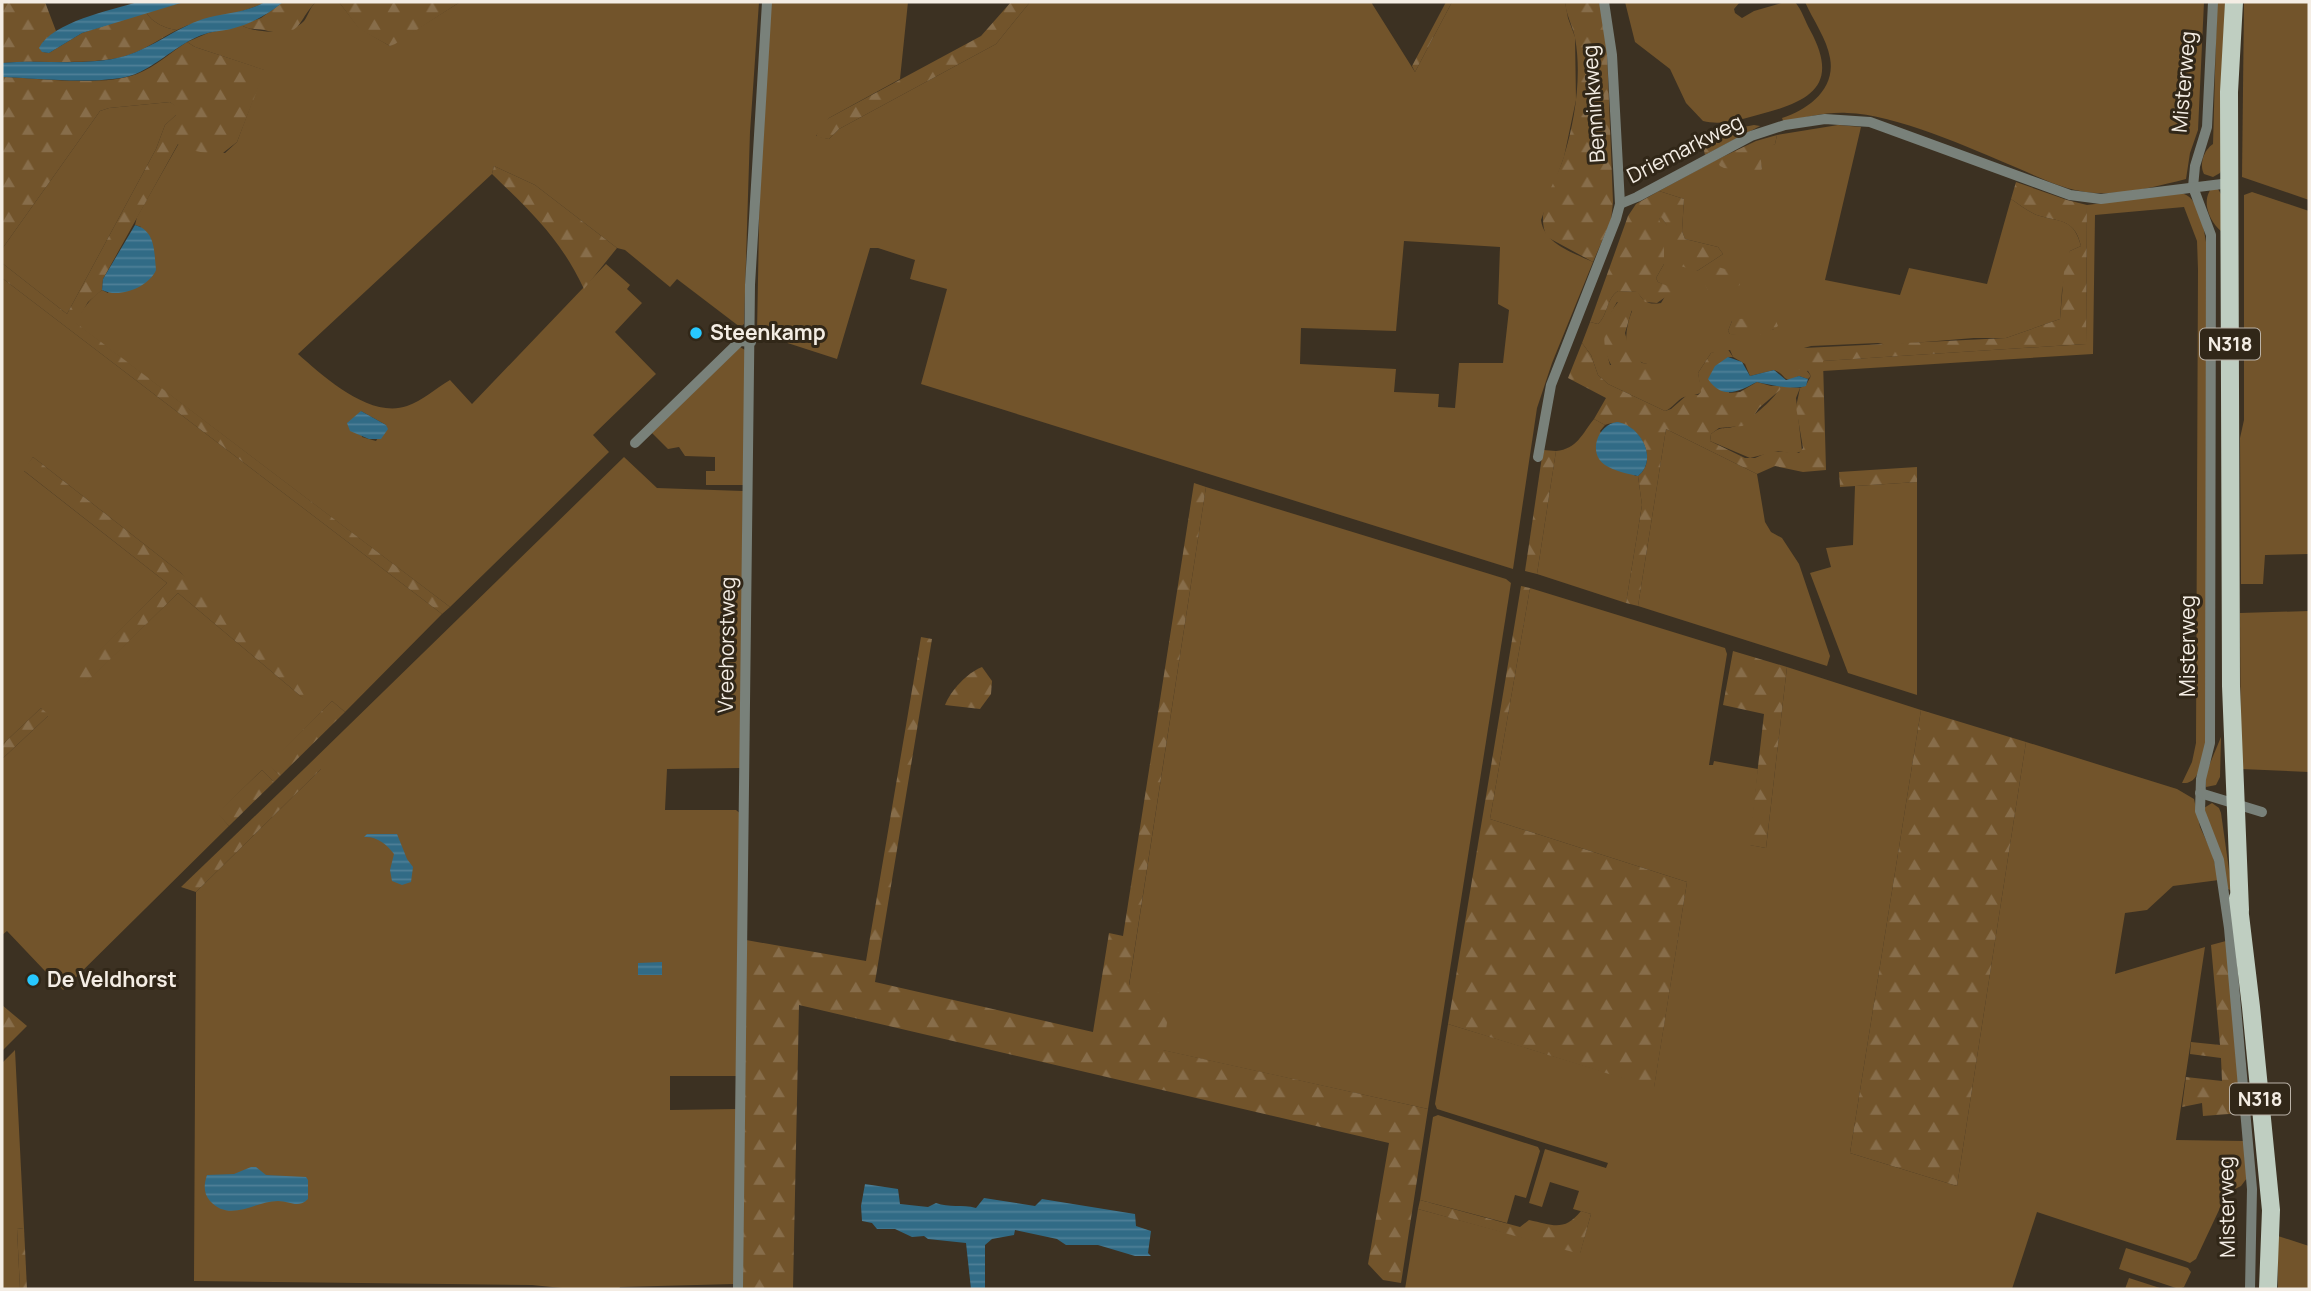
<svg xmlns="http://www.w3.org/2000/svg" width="2311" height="1291" viewBox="0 0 2311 1291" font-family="Manrope,sans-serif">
<defs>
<pattern id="forest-firs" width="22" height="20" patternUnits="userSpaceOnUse" patternTransform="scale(1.75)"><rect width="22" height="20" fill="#72542b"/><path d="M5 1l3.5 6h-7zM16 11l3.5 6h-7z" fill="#876d4a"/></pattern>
<pattern id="water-rules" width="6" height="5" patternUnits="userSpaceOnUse" patternTransform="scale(1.75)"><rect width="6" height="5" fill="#316b86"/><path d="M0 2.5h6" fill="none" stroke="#4f8097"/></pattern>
</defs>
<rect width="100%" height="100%" fill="#3c3122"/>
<g fill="#72542b" fill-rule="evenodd">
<path d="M184 2H265C238 17 205 16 177 30 166 29 151 22 146 12Z"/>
<path d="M316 2H339L359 28 390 46 460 2H759L750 132 744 324 740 327 677 279 670 287 625 250 617 248 535 185 494 166 492 174 298 354C324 377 370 419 407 406 422 401 436 388 450 380L472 404 606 264 630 285 627 289 642 303 615 332 656 374 593 435 609 452 450 607 75 323C83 309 89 299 102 290L108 293 141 227 135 225 137 217 179 143 225 153 237 142 264 70 195 47 187 42 208 33 241 25C256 34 292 35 304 21 309 14 310 7 316 2ZM361 411 386 425 376 441 362 437Z"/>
<path d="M770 2H908L900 79 829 118 816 136 829 139 839 129 996 44 1030 2H1371L1415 72 1452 2H1565L1568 18 1575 37 1576 100 1564 157 1541 220C1544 244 1574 253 1593 262L1552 363 1537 408 1513 569 921 384 947 289 910 279 915 260 878 248H870L837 359 757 333 760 170ZM1404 241 1500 247 1498 304 1509 310 1503 363H1459L1455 408 1438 407 1439 394 1394 392 1396 369 1300 364 1301 328 1396 331Z"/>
<path d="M1625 2H1740L1734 9 1735 13 1742 18 1754 11 1785 2H1795C1802 10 1805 21 1810 30 1840 85 1811 101 1761 114 1742 119 1722 126 1703 121L1686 103 1670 69 1635 42Z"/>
<path d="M1805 2H2204L2198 130 2190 153 2186 179C2154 187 2114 198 2080 191 2058 187 2036 176 2015 167 1970 148 1895 114 1847 113 1826 112 1805 117 1784 123L1782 118C1808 110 1836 89 1830 58 1827 39 1813 20 1805 2Z"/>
<path d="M2217 2H2225L2222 168 2220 173 2213 177 2204 174C2199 164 2204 150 2213 144Z"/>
<polygon points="2244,2 2309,2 2309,200 2242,177"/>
<polygon points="170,102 176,106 176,115 165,125 156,149 67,314 2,263 2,249 100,111 109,108"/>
<path d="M1838 125 1861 127 1825 280 1900 295 1909 268 1987 284 2011 199C2020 205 2030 213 2040 216 2062 222 2074 219 2081 246L2070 251 2062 291 2060 319 2006 338H1974L1888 345 1878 343 1811 346 1804 348 1807 371 1811 376 1808 379 1799 376C1782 385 1787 374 1774 370L1750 376 1745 364 1733 357 1730 350 1711 353 1698 373 1702 392C1695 396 1692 395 1684 397 1677 400 1673 408 1665 411L1608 384 1598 375 1591 355 1582 343 1590 322 1598 324C1608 315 1606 299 1618 291L1638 292C1643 302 1649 305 1661 303L1670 288 1658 282 1656 278 1664 264 1659 219 1661 216 1697 271 1723 254 1718 247 1685 239 1682 231 1684 199 1659 191 1716 160 1762 169 1759 153 1762 149 1775 144 1777 135ZM1617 302 1632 311C1623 334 1621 361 1652 365H1610C1603 339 1603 326 1617 302ZM1732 321 1774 329 1754 335 1730 334 1728 331Z"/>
<path d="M2211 189H2218L2221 194V231C2210 222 2201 202 2211 189Z"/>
<polygon points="2252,192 2309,211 2309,554 2265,555 2263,584 2241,584 2240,438 2244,420 2244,195"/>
<path d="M2180 193C2200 195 2204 231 2207 247L2206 747C2201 761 2200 785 2182 783L2192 762 2196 743 2198 269 2197 241 2184 207 2095 215 2093 354 1823 371 1822 361 2086 344 2087 205Z"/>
<path d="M2 278 442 614 345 712 332 701 269 764 280 776 274 782 262 770 218 813 229 826 63 990 7 931 2 935V759L48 716 41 708 2 745ZM33 457 181 573 303 698 178 593 78 690 69 681 167 583 24 471Z"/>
<polygon points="740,347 745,350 744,485 706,485 706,471 715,471 715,457 685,456 679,447 668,449 652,433"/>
<path d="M1781 386 1800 388 1796 398 1802 451 1794 454 1778 451 1750 458 1710 441 1711 434C1722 425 1725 430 1736 426 1748 422 1777 397 1781 386Z"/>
<path d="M1594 419 1605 425 1600 431 1635 476H1638L1642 505 1626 603 1537 574 1556 451C1577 449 1582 434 1594 419Z"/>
<polygon points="1666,429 1757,474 1765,522 1771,532 1782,538 1799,564 1830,656 1827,666 1638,606"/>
<polygon points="624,457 657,488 743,491 741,768 667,769 665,810 736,810 741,814 737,1076 670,1076 670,1110 737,1109 735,1284 620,1287 619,1289 572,1289 532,1285 194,1281 196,892 321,769 305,768"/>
<polygon points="1917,482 1917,695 1848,673 1810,573 1831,567 1826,548 1853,545 1855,486"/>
<polygon points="1206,487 1506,579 1511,583 1428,1109 1162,1050 1129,986"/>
<polygon points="1530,588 1725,648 1727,654 1709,765 1713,765 1714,761 1758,769 1750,845 1766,848 1787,667 1921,710 1850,1153 1957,1186 2026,742 2177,789 2194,799 2200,827 2212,853 2219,880 2173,886 2147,910 2125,913 2115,974 2205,947 2176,1140 2245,1141 2247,1178 2241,1186 2227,1193 2196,1259 2190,1263 2185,1261 2037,1212 2012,1289 1405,1289 1418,1209 1580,1253 1591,1214 1573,1209 1579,1191 1550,1182 1542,1207 1529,1203 1545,1149 1606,1168 1608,1163 1437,1109 1435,1104 1448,1024 1654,1087 1687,882 1490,819"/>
<polygon points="2309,611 2309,772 2241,769 2240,613"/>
<polygon points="2221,737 2220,777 2216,785 2206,787 2206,773"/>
<polygon points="2212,803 2219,808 2221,813 2232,891 2228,889 2204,808"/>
<polygon points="15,1050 24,1228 17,1229 20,1289 2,1289 2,1063"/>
<polygon points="1438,1115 1538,1147 1540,1151 1526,1198 1515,1195 1507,1223 1420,1200 1433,1117"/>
<polygon points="2278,1236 2309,1246 2309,1289 2278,1289"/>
<polygon points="2126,1248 2188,1268 2191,1272 2184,1287 2179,1289 2119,1269"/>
<polygon points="2129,1278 2163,1289 2125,1289"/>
</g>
<g fill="url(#forest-firs)">
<path d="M2 2H45L56 31 43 42V52L49 53 82 33 146 12C151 22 166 29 177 30 159 39 142 52 122 57 83 66 42 59 2 63Z"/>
<path d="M283 2H316C297 20 303 38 268 31 258 28 251 31 241 25L261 18Z"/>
<polygon points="339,2 460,2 395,44 390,46 359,29"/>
<polygon points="1011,2 1030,2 996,44 839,129 829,139 816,137 820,126 829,118 981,36"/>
<polygon points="1446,2 1452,2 1415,72 1412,66"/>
<path d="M1565 2H1598L1603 9 1606 27 1613 202 1611 220 1593 262 1547 237C1534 210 1556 183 1564 156 1575 121 1582 75 1575 38 1573 26 1566 15 1565 2Z"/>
<path d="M187 42 195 47 265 70 237 142 219 156 191 150 178 144 103 279 102 290 88 302 76 323 450 607 442 614 2 278V263L67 314 156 149 165 125 176 115V107L170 102 109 108 100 111 2 249V77C38 78 104 87 137 74 155 67 171 52 187 42Z"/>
<polygon points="1754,125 1760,126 1705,155 1701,138 1702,135"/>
<polygon points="1777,135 1775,144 1760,153 1762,169 1760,171 1724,168 1720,166 1716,160 1756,141"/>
<path d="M494 166 535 185 617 248 584 289C560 238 531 212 492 174Z"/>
<path d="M2016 182 2067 200 2087 205 2086 344 1823 361 1826 470 1803 472 1775 466 1757 474 1666 429 1638 606 1626 603 1642 505 1638 476C1662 458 1634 413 1605 425L1594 419 1606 398 1568 378 1582 343 1591 355 1598 375 1608 384 1665 411 1671 409 1687 395H1698L1701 392 1698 373 1711 353 1727 348 1733 357H1728L1729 393 1740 392 1757 382 1771 386H1781L1780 390 1759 408 1749 423 1742 426 1719 428 1711 434 1710 441 1745 458H1755L1771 451 1799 453 1803 448 1796 407 1800 388 1806 385 1811 376 1808 371 1796 369 1793 362 1804 348 2006 338 2060 319 2065 260 2070 251 2081 246C2075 220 2062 222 2040 216 2030 213 2020 205 2011 199Z"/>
<path d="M1659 191 1684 199 1682 231 1685 239 1718 247 1723 254 1697 271 1677 265C1668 249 1673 229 1661 217L1659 219 1664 233V264L1656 278 1658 282 1670 287 1671 293 1657 303 1645 302 1637 292 1618 291C1606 299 1608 315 1598 324L1590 322 1628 216 1636 204Z"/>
<path d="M1718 267 1732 271 1740 281V285L1730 290H1708C1700 277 1705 271 1718 267Z"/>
<path d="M1621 299H1626L1633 306 1625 333 1630 352 1642 363 1669 366 1675 377C1669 384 1659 386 1650 386 1604 387 1590 329 1621 299Z"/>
<path d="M1770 318 1776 321 1778 326C1765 337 1746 337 1730 334L1728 331 1732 321 1737 319Z"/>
<polygon points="1543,450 1556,451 1537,574 1525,571"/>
<polygon points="33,457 181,573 315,687 303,698 178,593 78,691 68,681 167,583 23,470"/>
<polygon points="1917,467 1917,482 1840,487 1839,472"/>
<polygon points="1194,483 1206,487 1129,985 1171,996 1163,1050 1428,1109 1401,1283 1383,1280 1368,1264 1389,1143 799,1005 793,1289 742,1289 746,940 866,961 921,637 932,639 875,982 1093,1032 1109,933 1123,936"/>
<polygon points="1521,586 1530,588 1490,819 1687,882 1654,1088 1448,1024"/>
<polygon points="1733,651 1787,667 1766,848 1749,845 1764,714 1723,705"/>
<path d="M982 667 992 681 991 694 980 709 945 705C951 690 967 673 982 667Z"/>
<polygon points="332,701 345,712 280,776 268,764"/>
<polygon points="41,708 49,715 2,759 2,745"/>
<polygon points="1921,710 2026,742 1957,1186 1850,1153"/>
<polygon points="305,768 322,768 196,892 181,887"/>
<polygon points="262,770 274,782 229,826 217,813"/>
<polygon points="2226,941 2242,1113 2203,1116 2202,1103 2182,1107 2186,1077 2222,1081 2221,1058 2190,1054 2191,1042 2220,1045 2211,945"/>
<polygon points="2,1005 27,1026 2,1051"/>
<path d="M1420 1200 1520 1227 1529 1220C1553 1225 1564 1232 1581 1211L1591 1214 1580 1254 1418 1209Z"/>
<polygon points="24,1228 27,1289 20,1289 17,1229"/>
</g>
<g fill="url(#water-rules)">
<path d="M138 2H184L82 33 49 53 42 52 39 48C52 22 111 10 138 2Z"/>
<path d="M265 2H283C267 15 251 24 231 29 222 31 213 31 205 34 180 42 163 61 140 72 111 87 36 78 2 77V63C42 59 86 67 125 56 152 48 176 28 203 19 223 13 246 13 265 2Z"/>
<path d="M135 225C156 231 154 252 156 270 149 287 119 299 102 290L103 279Z"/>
<path d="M1728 357 1742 362 1750 376 1774 370 1786 380 1799 376 1808 379 1806 386C1793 390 1770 385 1757 382 1739 391 1723 401 1708 379L1715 366Z"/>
<polygon points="361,411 386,425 388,429 381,439 369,439 350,431 347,423"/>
<path d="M1617 422C1640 425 1659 459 1638 476 1628 474 1614 471 1605 465 1587 453 1598 424 1617 422Z"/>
<path d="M367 834H397L407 859 413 867 411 882 402 885 392 881 390 870 394 854C387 844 376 836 364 837Z"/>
<polygon points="662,962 662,975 638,975 638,963"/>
<path d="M251 1167H256L266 1175 306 1177 308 1180V1199C298 1209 290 1201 278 1201 255 1201 230 1223 210 1201 203 1193 204 1184 207 1175L234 1174Z"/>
<path d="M865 1184 898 1189 900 1204 928 1207 936 1203C949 1208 962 1204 976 1208L984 1198 1035 1206 1042 1199 1135 1214 1136 1226 1151 1231 1148 1253 1151 1256H1135L1098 1245H1066L1057 1239 1015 1230 1014 1235 992 1239 985 1245V1289H971L966 1243 928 1239 924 1236 912 1237 895 1229H877L872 1223 862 1221 861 1206Z"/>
</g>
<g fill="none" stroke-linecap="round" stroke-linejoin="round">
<g stroke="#79817a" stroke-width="10">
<polyline points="2213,2 2207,127 2195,166 2193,187 2211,235 2210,743 2201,779 2200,811 2219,860 2229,928 2252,1189 2250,1289"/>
<polyline points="1620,204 1637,197 1751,136 1785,125 1825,119 1870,122 2070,195 2101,199 2230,183"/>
<polyline points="635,443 740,341 751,342"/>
<polyline points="1538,457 1551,385 1616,219 1620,204 1612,55 1604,2"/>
<polyline points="2200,793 2262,812"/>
<polyline points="738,1289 750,285 767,2"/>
</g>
<g stroke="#bfcec1" stroke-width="18">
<polyline points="2234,2 2229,92 2231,686 2240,910"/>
<polyline points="2238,898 2251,1007 2271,1210 2268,1289"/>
</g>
</g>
<g fill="#27c8ff" stroke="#312718" stroke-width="2.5">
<circle cx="696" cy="333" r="7"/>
<circle cx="33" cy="980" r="7"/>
</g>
<g text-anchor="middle" stroke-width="6" stroke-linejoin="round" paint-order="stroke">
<g fill="#312718" stroke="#bab2a7" stroke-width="2">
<rect x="2200" y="328.5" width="60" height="31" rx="5"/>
<rect x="2230" y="1083.5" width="60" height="31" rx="5"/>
</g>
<g font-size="19" font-weight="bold" fill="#f4ede4">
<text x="2230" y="351">N318</text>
<text x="2260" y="1106">N318</text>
</g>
<g font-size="21" fill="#f4ede4" stroke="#312718">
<text transform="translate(2184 82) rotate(-85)" y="7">Misterweg</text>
<text transform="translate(1594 104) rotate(-94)" y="7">Benninkweg</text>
<text transform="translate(1685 149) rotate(-27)" y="7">Driemarkweg</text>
<text transform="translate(727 645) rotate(-89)" y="7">Vreehorstweg</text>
<text transform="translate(2188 646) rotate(-90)" y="7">Misterweg</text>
<text transform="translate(2227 1207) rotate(-91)" y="7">Misterweg</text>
</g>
<g font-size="21" font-weight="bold" fill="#f4ede4" stroke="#312718" text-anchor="start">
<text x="710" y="340">Steenkamp</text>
<text x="47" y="987">De Veldhorst</text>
</g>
</g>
<rect width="2311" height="1291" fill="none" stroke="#f4ede4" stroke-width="7"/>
</svg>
